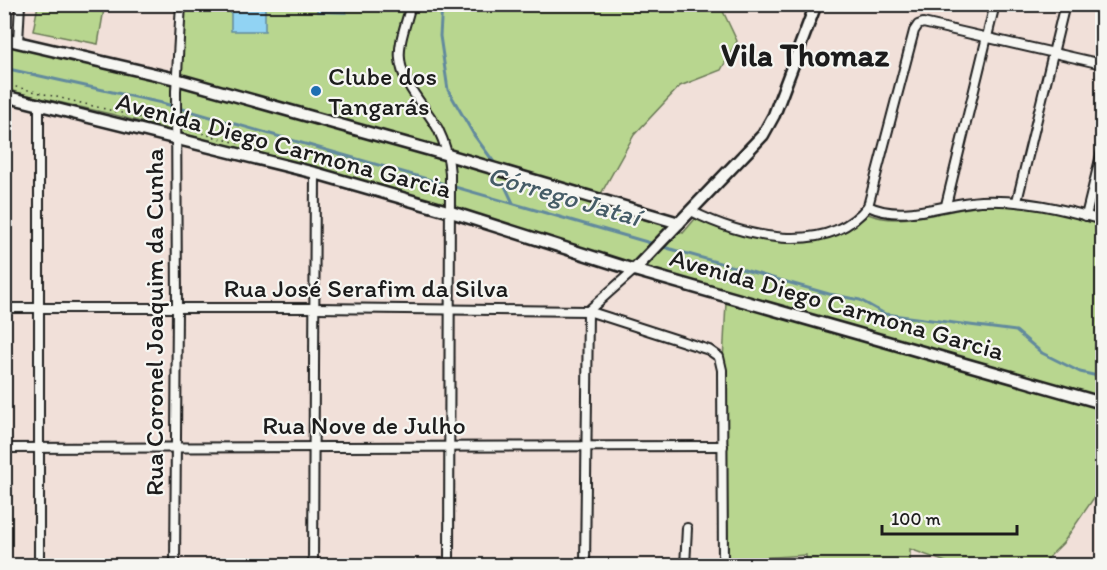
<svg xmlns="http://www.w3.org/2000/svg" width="1107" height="570" viewBox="0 0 1107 570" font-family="Itim,sans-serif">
<rect width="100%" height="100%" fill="#f1e0d9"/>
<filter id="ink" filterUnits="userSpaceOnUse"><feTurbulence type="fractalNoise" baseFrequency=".0167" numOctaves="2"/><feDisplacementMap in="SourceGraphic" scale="12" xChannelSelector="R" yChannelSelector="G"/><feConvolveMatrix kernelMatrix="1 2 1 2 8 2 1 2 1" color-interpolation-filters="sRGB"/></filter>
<g filter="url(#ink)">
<g fill="#b8d68f" stroke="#6a7956" stroke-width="1.5">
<polygon points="38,5 82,5 104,9 98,44 33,31"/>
<polygon points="181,5 720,5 737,41 721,70 680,86 634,135 598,199 176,79"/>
<path d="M5 43 170 82 449 159 656 221 683 233 695 219 779 239 844 229 868 214C902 228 948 208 985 206 1025 203 1065 214 1102 225V401L726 294 317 170 115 115 5 90Z"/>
<polygon points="726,302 1102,406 1102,486 1063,543 1041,565 954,565 910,549 910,565 806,565 806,555 728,560 726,375 723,362"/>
</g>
<g fill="#91d3f3" stroke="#628a9d" stroke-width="1.5">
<polygon points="317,5 346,5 346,13 317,12"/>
<rect x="231" y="8" width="34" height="23"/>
</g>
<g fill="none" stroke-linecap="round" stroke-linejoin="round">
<g stroke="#628a9d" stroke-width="3">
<polyline points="442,4 440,36 448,90 474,135 496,165"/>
<polyline points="4,68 162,103 654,244"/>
<polyline points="505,186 513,203"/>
<polyline points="660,246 829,294 860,300 885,314 1016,331 1042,353 1080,372 1102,377"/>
</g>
<defs>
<g id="street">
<path d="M411 4C407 22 398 42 400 59 402 85 426 107 438 129 445 143 449 158 450 174L449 566"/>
<polyline points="18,42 20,4"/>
<polyline points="1017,201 1065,4"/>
<polyline points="946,205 995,4"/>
<path d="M868 206C904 223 943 203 981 201 1022 199 1063 209 1102 220"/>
<path d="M691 211C741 237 827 258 868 206L914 31 918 25 923 23 1102 64"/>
<polyline points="1086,216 1102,151"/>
<polyline points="4,308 314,308 588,311 709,350 719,357 722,370 723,566"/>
<polyline points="588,311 634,270"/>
<polyline points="4,448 723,446"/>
<polyline points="39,566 39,103"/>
<polyline points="175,566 177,309 176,91 181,4"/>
<polyline points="313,566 315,173"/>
<polyline points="585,566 588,311"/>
<polyline points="685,566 687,528"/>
</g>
<g id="secondary">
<polyline points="4,39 176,79 448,155 679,223"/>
<polyline points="4,96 315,173 451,212 634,270 1102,403"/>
<polyline points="634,270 763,135 774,115 816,4"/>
</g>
</defs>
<use href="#street" stroke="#1c1c1c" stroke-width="12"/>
<use href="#secondary" stroke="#1c1c1c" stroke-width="15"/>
<g stroke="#1c1c1c" stroke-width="1.5" stroke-dasharray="1.5 4.5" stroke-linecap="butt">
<polyline points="4,84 166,124"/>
<polyline points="185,129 245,145"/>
</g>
<use href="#street" stroke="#f6f6f2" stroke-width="8"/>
<use href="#secondary" stroke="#f6f6f2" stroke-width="10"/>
</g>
</g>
<circle fill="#1f6fb2" stroke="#f6f6f2" stroke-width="2" cx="316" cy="91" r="6"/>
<g text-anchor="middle" stroke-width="4.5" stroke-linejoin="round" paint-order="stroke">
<g font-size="26" fill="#1c1c1c" stroke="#f6f6f2" text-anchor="start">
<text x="328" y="85">Clube dos<tspan x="328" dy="30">Tangarás</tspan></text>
</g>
<g font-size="26" fill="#1c1c1c" stroke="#f6f6f2">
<text transform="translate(284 145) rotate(15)" y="9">Avenida Diego Carmona Garcia</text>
<text x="366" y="297">Rua José Serafim da Silva</text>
<text transform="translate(837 304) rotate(16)" y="9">Avenida Diego Carmona Garcia</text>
<text transform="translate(154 322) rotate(-90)" y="9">Rua Coronel Joaquim da Cunha</text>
<text x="364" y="434">Rua Nove de Julho</text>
</g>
<g font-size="27" font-style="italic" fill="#455c67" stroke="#f6f6f2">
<text transform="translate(564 196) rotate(16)" y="9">Córrego Jataí</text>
</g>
<g font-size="32" font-weight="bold" fill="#1c1c1c" stroke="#f6f6f2">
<text x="805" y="66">Vila Thomaz</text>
</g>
</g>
<rect width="1107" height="570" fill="none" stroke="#f6f6f2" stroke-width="24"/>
<rect x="12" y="12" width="1083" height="546" fill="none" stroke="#1c1c1c" stroke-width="2" filter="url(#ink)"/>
<path d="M882 525v9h135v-9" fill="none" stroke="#1c1c1c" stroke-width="3"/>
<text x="891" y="525" font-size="18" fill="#1c1c1c" stroke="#f6f6f2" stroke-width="4.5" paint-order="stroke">100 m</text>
</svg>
